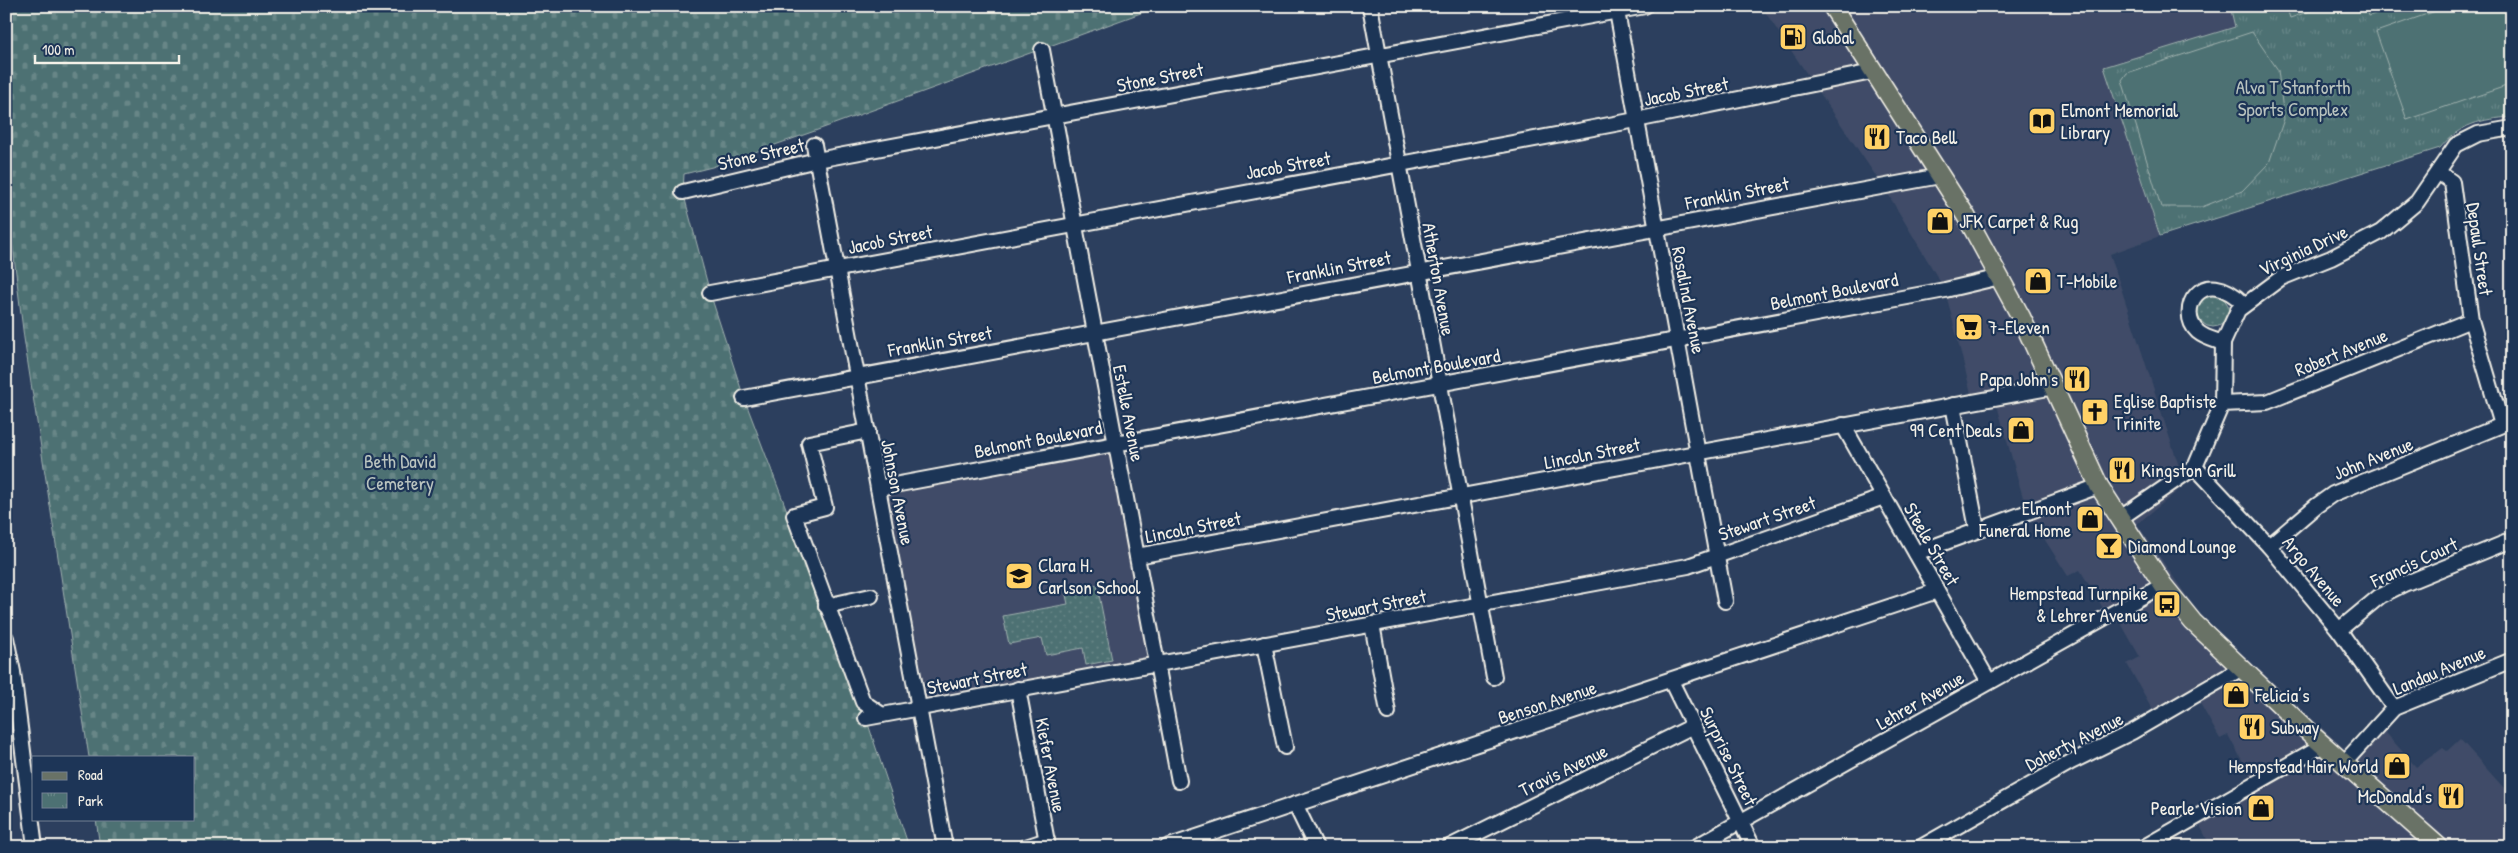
<svg xmlns="http://www.w3.org/2000/svg" width="2518" height="853" viewBox="0 0 2518 853" font-family="'Patrick Hand',sans-serif">
<defs>
<pattern id="grass-dots" width="8" height="8" patternUnits="userSpaceOnUse" patternTransform="scale(1.25)"><rect width="8" height="8" fill="#4d7173"/><path d="M2 2h.1M6 6h.1" fill="none" stroke="#678687" stroke-width="1.8" stroke-linecap="round"/></pattern>
<pattern id="cemetery-stones" width="16" height="16" patternUnits="userSpaceOnUse" patternTransform="scale(1.25)"><rect width="16" height="16" fill="#4d7173"/><path d="M2 7V4a2 2 0 0 1 4 0v3zM10 15v-3a2 2 0 0 1 4 0v3z" fill="#678687"/></pattern>
<pattern id="park-tufts" width="24" height="20" patternUnits="userSpaceOnUse" patternTransform="scale(1.25)"><rect width="24" height="20" fill="#4d7173"/><path d="M3 7l-1-3M5 7V3M7 7l1-3M15 17l-1-3M17 17v-4M19 17l1-3" fill="none" stroke="#678687"/></pattern>
</defs>
<rect width="100%" height="100%" fill="#2c3f5e"/>
<filter id="ink" filterUnits="userSpaceOnUse"><feTurbulence type="fractalNoise" baseFrequency=".02" numOctaves="2"/><feDisplacementMap in="SourceGraphic" scale="10" xChannelSelector="R" yChannelSelector="G"/><feConvolveMatrix kernelMatrix="1 2 1 2 8 2 1 2 1" color-interpolation-filters="sRGB"/></filter>
<g filter="url(#ink)">
<g fill="#3f4c67">
<polygon points="1761,6 2230,6 2235,27 2105,67 2160,236 2110,254 2185,485 2137,524 2199,614 2352,756 2380,726 2416,767 2443,748 2447,751 2460,739 2512,797 2512,847 2211,847 2196,818 2255,784 2228,735 2220,739 2197,698 2158,719 2127,664 2140,657 2114,611 2107,615 2080,570 2068,576 2027,512 1995,398 1973,401 1945,290 1888,194"/>
<polygon points="1114,449 1153,660 923,701 885,492"/>
</g>
<g fill="url(#grass-dots)" stroke="#a0b1ae">
<circle cx="2213" cy="311" r="16"/>
<polygon points="1097,585 1112,660 1086,665 1083,648 1046,655 1042,638 1009,644 1003,616 1068,604 1065,591"/>
</g>
<polygon fill="url(#cemetery-stones)" stroke="#a0b1ae" points="6,6 1148,6 1149,10 812,132 712,167 684,174 683,192 710,293 744,398 866,718 909,847 100,847 96,819 194,819 194,757 89,757 24,338 6,192"/>
<path fill="url(#park-tufts)" stroke="#a0b1ae" d="M2230 6H2512V117C2481 119 2460 124 2440 148L2160 236 2104 67 2235 27Z"/>
<g fill="#4d7173" stroke="#a0b1ae">
<polygon points="2286,6 2325,6 2290,18"/>
<polygon points="2365,6 2397,6 2369,16"/>
<polygon points="2450,6 2512,6 2512,84 2407,120 2376,32"/>
<polygon points="2252,32 2278,70 2284,119 2269,163 2242,191 2202,207 2161,207 2122,80 2127,73"/>
</g>
<g fill="none" stroke-linecap="round" stroke-linejoin="round">
<defs>
<g id="minor">
<polyline points="1370,6 1494,677"/>
<polyline points="1616,6 1725,601"/>
<polyline points="1042,50 1179,781"/>
<polyline points="814,145 945,847"/>
<polyline points="683,192 817,160 1645,6"/>
<polyline points="710,293 1636,120 1872,72"/>
<path d="M2223 343C2215 340 2205 338 2198 332 2175 311 2202 262 2244 304"/>
<polyline points="744,398 1940,176"/>
<polyline points="2222,404 2267,402 2471,320"/>
<polyline points="1953,405 1977,529"/>
<polyline points="1843,425 1989,682"/>
<polyline points="868,431 809,443 825,507 794,515 863,702 882,715"/>
<polyline points="2195,467 2222,404 2223,343 2238,310 2281,278 2331,258 2381,232 2417,202 2456,145 2478,134 2512,128"/>
<polyline points="2195,467 2269,546 2339,630 2394,708"/>
<polyline points="878,488 1945,290 2000,277"/>
<polyline points="2119,519 2195,467"/>
<polyline points="2269,546 2316,506 2333,494 2502,425 2471,320 2452,182 2438,172"/>
<polyline points="1916,553 2099,486"/>
<polyline points="1137,556 2054,387"/>
<polyline points="826,606 871,596"/>
<polyline points="1372,624 1388,712"/>
<polyline points="2339,630 2380,596 2404,584 2512,540"/>
<polyline points="6,638 13,672 35,847"/>
<polyline points="1264,644 1285,747"/>
<polyline points="1671,681 1753,847"/>
<polyline points="1018,689 1048,847"/>
<polyline points="866,718 1688,566 1884,497"/>
<polyline points="2343,764 2394,708 2512,660"/>
<polyline points="1295,804 1316,847"/>
<polyline points="1026,847 1047,840"/>
<polyline points="1167,847 1937,591"/>
<polyline points="1449,847 1693,726"/>
<polyline points="1695,847 2163,585"/>
<polyline points="1921,847 2071,762 2132,732 2242,668"/>
<polyline points="2144,847 2323,745"/>
</g>
<polyline id="major" points="1832,6 1966,216 2021,317 2099,486 2163,585 2193,622 2313,736 2439,847"/>
</defs>
<use href="#minor" stroke="#f4f1e8" stroke-width="18"/>
<use href="#major" stroke="#f4f1e8" stroke-width="21"/>
<use href="#minor" stroke="#1d3557" stroke-width="14"/>
<use href="#major" stroke="#697266" stroke-width="18"/>
</g>
</g>
<defs>
<symbol id="fuel-square" viewBox="-11 -11 22 22"><rect x="-9" y="-9" width="18" height="18" rx="4" fill="#ffd166" stroke="#1d3557"/><path d="M-5.5-6h7V0h2V4h1.3V-2.5L3-4.5l.8-.8L6-3V5H2.5V1h-1V6h-7ZM-4.2-4.7v3.2H.2V-4.7Z" fill="#111"/></symbol>
<symbol id="library-square" viewBox="-11 -11 22 22"><rect x="-9" y="-9" width="18" height="18" rx="4" fill="#ffd166" stroke="#1d3557"/><path d="M-6-4Q-3-5.5-.7-3.5V5Q-3 3-6 4ZM6-4Q3-5.5 .7-3.5V5Q3 3 6 4Z" fill="#111"/></symbol>
<symbol id="restaurant-square" viewBox="-11 -11 22 22"><rect x="-9" y="-9" width="18" height="18" rx="4" fill="#ffd166" stroke="#1d3557"/><path d="M-5-6h1v4h1v-4h1v4h1v-4h1v5L-1.5 .5V6h-2V.5L-5-1ZM5-6V6H3V1.5H1.5Q1.5-4 5-6Z" fill="#111"/></symbol>
<symbol id="shop-square" viewBox="-11 -11 22 22"><rect x="-9" y="-9" width="18" height="18" rx="4" fill="#ffd166" stroke="#1d3557"/><path d="M-5-2.5h2.3a2.7 3.5 0 0 1 5.4 0H5L5.5 6h-11ZM-1.5-2.5h3a1.5 2.3 0 0 0-3 0Z" fill="#111"/></symbol>
<symbol id="supermarket-square" viewBox="-11 -11 22 22"><rect x="-9" y="-9" width="18" height="18" rx="4" fill="#ffd166" stroke="#1d3557"/><path d="M-6-5.5h2.5l.6 2H6L4.5 2H-2.5L-4.4-4H-6ZM-1.5 3.2a1.3 1.3 0 1 0 .1 0ZM3 3.2a1.3 1.3 0 1 0 .1 0Z" fill="#111"/></symbol>
<symbol id="church-square" viewBox="-11 -11 22 22"><rect x="-9" y="-9" width="18" height="18" rx="4" fill="#ffd166" stroke="#1d3557"/><path d="M-1.2-6h2.4v3.5h3.3v2.4h-3.3V6h-2.4V-.1h-3.3v-2.4h3.3Z" fill="#111"/></symbol>
<symbol id="bar-square" viewBox="-11 -11 22 22"><rect x="-9" y="-9" width="18" height="18" rx="4" fill="#ffd166" stroke="#1d3557"/><path d="M-6-5H6L.8 .8V4.5H3.5V6h-7V4.5H-.8V.8Z" fill="#111"/></symbol>
<symbol id="school-square" viewBox="-11 -11 22 22"><rect x="-9" y="-9" width="18" height="18" rx="4" fill="#ffd166" stroke="#1d3557"/><path d="M0-5L7-2L0 1L-7-2ZM-4 1L0 2.5L4 1V4Q0 6-4 4Z" fill="#111"/></symbol>
<symbol id="bus-square" viewBox="-11 -11 22 22"><rect x="-9" y="-9" width="18" height="18" rx="4" fill="#ffd166" stroke="#1d3557"/><path d="M-5-6H5V4H4V6H2V4H-2V6H-4V4H-5ZM-3.5-4V0h7V-4ZM-3.5 1.2v1.5H-2V1.2ZM2 1.2v1.5H3.5V1.2Z" fill="#111"/></symbol>
</defs>
<g fill-rule="evenodd">
<use href="#fuel-square" x="1777" y="21" width="32" height="32"/>
<use href="#library-square" x="2026" y="105" width="32" height="32"/>
<use href="#restaurant-square" x="1861" y="121" width="32" height="32"/>
<use href="#shop-square" x="1924" y="205" width="32" height="32"/>
<use href="#shop-square" x="2022" y="265" width="32" height="32"/>
<use href="#supermarket-square" x="1953" y="311" width="32" height="32"/>
<use href="#restaurant-square" x="2061" y="363" width="32" height="32"/>
<use href="#church-square" x="2079" y="396" width="32" height="32"/>
<use href="#shop-square" x="2005" y="414" width="32" height="32"/>
<use href="#restaurant-square" x="2106" y="454" width="32" height="32"/>
<use href="#shop-square" x="2074" y="503" width="32" height="32"/>
<use href="#bar-square" x="2093" y="530" width="32" height="32"/>
<use href="#school-square" x="1003" y="560" width="32" height="32"/>
<use href="#bus-square" x="2151" y="588" width="32" height="32"/>
<use href="#shop-square" x="2220" y="679" width="32" height="32"/>
<use href="#restaurant-square" x="2236" y="711" width="32" height="32"/>
<use href="#shop-square" x="2381" y="750" width="32" height="32"/>
<use href="#restaurant-square" x="2435" y="780" width="32" height="32"/>
<use href="#shop-square" x="2245" y="792" width="32" height="32"/>
</g>
<g text-anchor="middle" stroke-width="4.5" stroke-linejoin="round" paint-order="stroke">
<g font-size="19" fill="#f4f1e8" stroke="#1d3557" text-anchor="start">
<text x="1812" y="44">Global</text>
<text x="2061" y="117">Elmont Memorial<tspan x="2061" dy="22">Library</tspan></text>
<text x="1896" y="144">Taco Bell</text>
<text x="1959" y="228">JFK Carpet &amp; Rug</text>
<text x="2057" y="288">T-Mobile</text>
<text x="1988" y="334">7-Eleven</text>
<text x="2058" y="386" text-anchor="end">Papa John's</text>
<text x="2114" y="408">Eglise Baptiste<tspan x="2114" dy="22">Trinite</tspan></text>
<text x="2002" y="437" text-anchor="end">99 Cent Deals</text>
<text x="2141" y="477">Kingston Grill</text>
<text x="2071" y="515" text-anchor="end">Elmont<tspan x="2071" dy="22">Funeral Home</tspan></text>
<text x="2128" y="553">Diamond Lounge</text>
<text x="1038" y="572">Clara H.<tspan x="1038" dy="22">Carlson School</tspan></text>
<text x="2148" y="600" text-anchor="end">Hempstead Turnpike<tspan x="2148" dy="22">&amp; Lehrer Avenue</tspan></text>
<text x="2255" y="702">Felicia’s</text>
<text x="2271" y="734">Subway</text>
<text x="2378" y="773" text-anchor="end">Hempstead Hair World</text>
<text x="2432" y="803" text-anchor="end">McDonald's</text>
<text x="2242" y="815" text-anchor="end">Pearle Vision</text>
</g>
<g font-size="19" fill="#f4f1e8" stroke="#1d3557">
<text transform="translate(1160 77) rotate(-11)" y="7">Stone Street</text>
<text transform="translate(1686 91) rotate(-11)" y="7">Jacob Street</text>
<text transform="translate(761 154) rotate(-13)" y="7">Stone Street</text>
<text transform="translate(1288 165) rotate(-10)" y="7">Jacob Street</text>
<text transform="translate(1737 193) rotate(-11)" y="7">Franklin Street</text>
<text transform="translate(890 239) rotate(-11)" y="7">Jacob Street</text>
<text transform="translate(2480 249) rotate(82)" y="7">Depaul Street</text>
<text transform="translate(2303 250) rotate(-25)" y="7">Virginia Drive</text>
<text transform="translate(1339 267) rotate(-11)" y="7">Franklin Street</text>
<text transform="translate(1439 279) rotate(80)" y="7">Atherton Avenue</text>
<text transform="translate(1834 291) rotate(-11)" y="7">Belmont Boulevard</text>
<text transform="translate(1689 300) rotate(79)" y="7">Rosalind Avenue</text>
<text transform="translate(940 341) rotate(-10)" y="7">Franklin Street</text>
<text transform="translate(2341 352) rotate(-22)" y="7">Robert Avenue</text>
<text transform="translate(1436 366) rotate(-10)" y="7">Belmont Boulevard</text>
<text transform="translate(1129 413) rotate(79)" y="7">Estelle Avenue</text>
<text transform="translate(1038 439) rotate(-11)" y="7">Belmont Boulevard</text>
<text transform="translate(1592 453) rotate(-11)" y="7">Lincoln Street</text>
<text transform="translate(2373 458) rotate(-22)" y="7">John Avenue</text>
<text transform="translate(898 492) rotate(79)" y="7">Johnson Avenue</text>
<text transform="translate(1767 518) rotate(-19)" y="7">Stewart Street</text>
<text transform="translate(1193 527) rotate(-11)" y="7">Lincoln Street</text>
<text transform="translate(1932 544) rotate(60)" y="7">Steele Street</text>
<text transform="translate(2414 562) rotate(-25)" y="7">Francis Court</text>
<text transform="translate(2314 571) rotate(50)" y="7">Argo Avenue</text>
<text transform="translate(1376 605) rotate(-11)" y="7">Stewart Street</text>
<text transform="translate(2439 670) rotate(-23)" y="7">Landau Avenue</text>
<text transform="translate(977 678) rotate(-11)" y="7">Stewart Street</text>
<text transform="translate(1920 700) rotate(-30)" y="7">Lehrer Avenue</text>
<text transform="translate(1547 702) rotate(-18)" y="7">Benson Avenue</text>
<text transform="translate(2074 741) rotate(-27)" y="7">Doherty Avenue</text>
<text transform="translate(1729 756) rotate(64)" y="7">Surprise Street</text>
<text transform="translate(1051 765) rotate(79)" y="7">Kiefer Avenue</text>
<text transform="translate(1563 770) rotate(-26)" y="7">Travis Avenue</text>
</g>
<g font-size="19" fill="#bac4bf" stroke="#1d3557">
<text x="2293" y="94">Alva T Stanforth<tspan x="2293" dy="22">Sports Complex</tspan></text>
<text x="400" y="468">Beth David<tspan x="400" dy="22">Cemetery</tspan></text>
</g>
</g>
<rect width="2518" height="853" fill="none" stroke="#1d3557" stroke-width="25"/>
<rect x="12" y="12" width="2493" height="828" fill="none" stroke="#f4f1e8" stroke-width="2" filter="url(#ink)"/>
<rect x="32" y="756" width="162" height="65" fill="#1d3557" stroke="#738091"/>
<rect x="42" y="772" width="25" height="8" fill="#697266" stroke="#738091"/>
<text x="78" y="780" font-size="15" fill="#f4f1e8">Road</text>
<rect x="42" y="793" width="25" height="15" fill="url(#park-tufts)" stroke="#738091"/>
<text x="78" y="806" font-size="15" fill="#f4f1e8">Park</text>
<path d="M35 55v8h144v-8" fill="none" stroke="#f4f1e8" stroke-width="2.5"/>
<text x="42" y="55" font-size="15" fill="#f4f1e8" stroke="#1d3557" stroke-width="4" paint-order="stroke">100 m</text>
</svg>
